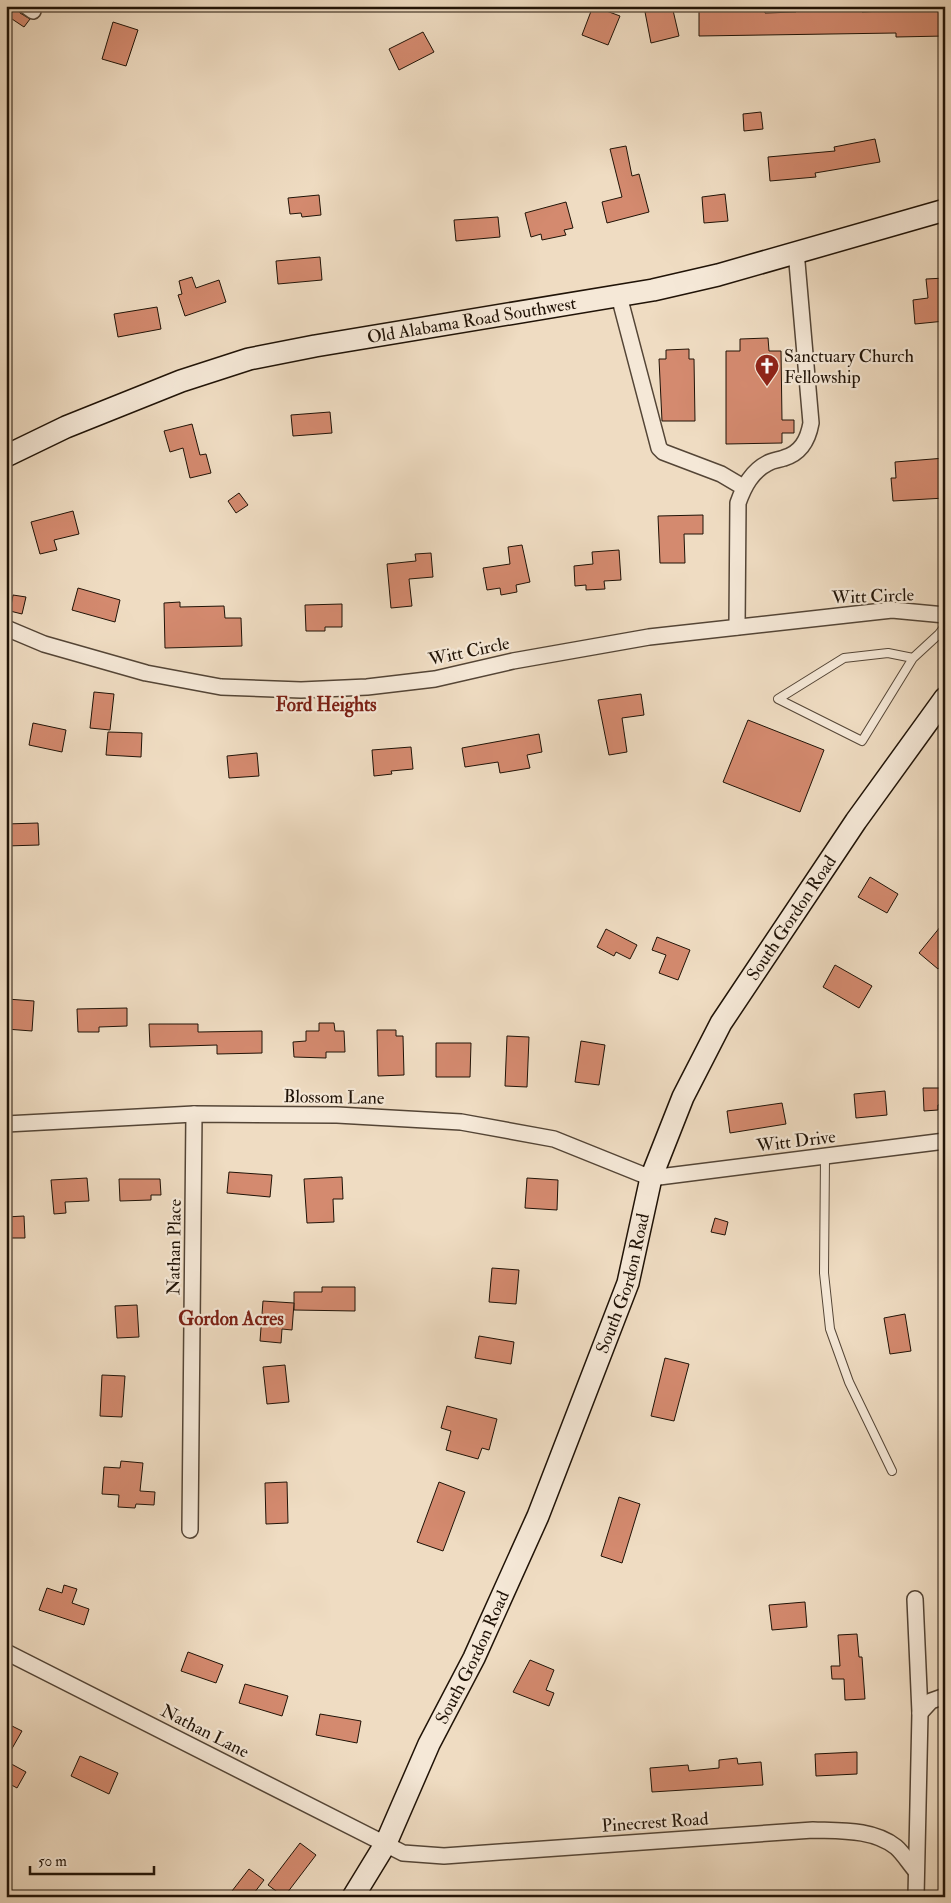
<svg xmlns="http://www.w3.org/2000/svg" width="951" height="1903" viewBox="0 0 951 1903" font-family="'IM FELL Double Pica',serif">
<rect width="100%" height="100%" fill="#efdcc2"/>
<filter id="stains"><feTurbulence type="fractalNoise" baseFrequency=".004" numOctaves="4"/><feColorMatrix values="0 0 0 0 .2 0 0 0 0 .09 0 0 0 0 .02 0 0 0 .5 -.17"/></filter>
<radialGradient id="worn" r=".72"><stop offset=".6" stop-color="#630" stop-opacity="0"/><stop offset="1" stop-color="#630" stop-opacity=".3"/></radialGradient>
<g fill="#d48a6f" stroke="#201307">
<polygon points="6,6 17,6 20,13 30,19 24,27 6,15"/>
<polygon points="593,6 620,16 608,45 582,35"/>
<polygon points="672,6 679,36 651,43 645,12"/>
<polygon points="699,6 764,6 765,13 796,12 796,7 862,6 862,12 945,8 945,36 896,37 896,33 699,36"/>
<polygon points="113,22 138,30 126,66 102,59"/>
<polygon points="423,32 434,52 399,70 389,49"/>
<polygon points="761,112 763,129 744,131 743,114"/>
<polygon points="875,139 880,162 815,173 816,177 770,181 768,157 835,151 834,147"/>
<polygon points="626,146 632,176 639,174 649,212 607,223 602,202 622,197 610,149"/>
<polygon points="725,194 728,221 704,223 702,197"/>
<polygon points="319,195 321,215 302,217 301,213 290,214 288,198"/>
<polygon points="566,202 573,228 564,230 566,235 542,240 541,234 531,237 525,213"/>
<polygon points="498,217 500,237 456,241 454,220"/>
<polygon points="320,257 322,280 278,284 276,261"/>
<polygon points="192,277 196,288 219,280 226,302 185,316 178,295 182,294 179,281"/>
<polygon points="945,278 945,321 915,324 913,300 928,298 926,279"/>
<polygon points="157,307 161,329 118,337 114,314"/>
<polygon points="768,338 769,351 781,351 782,420 794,420 794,433 782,433 782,443 726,444 726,351 740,351 740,339"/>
<polygon points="689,349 689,359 694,359 695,421 662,421 659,359 666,359 666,350"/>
<polygon points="330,412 332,433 293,436 291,415"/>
<polygon points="192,424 200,455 206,454 211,473 190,478 183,448 170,452 164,431"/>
<polygon points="945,458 945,498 893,501 891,478 896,478 895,462"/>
<polygon points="239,493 248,505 236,513 228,501"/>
<polygon points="73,511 79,534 54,540 57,550 40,554 31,522"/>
<polygon points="703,515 703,534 684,534 685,563 660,563 658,516"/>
<polygon points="522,545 530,582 516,585 517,592 501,595 500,588 487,590 483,568 510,564 508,547"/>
<polygon points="619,550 621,580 604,581 605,589 586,590 586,585 575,586 574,566 593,564 592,552"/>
<polygon points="431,553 433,577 409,579 412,606 391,608 387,564 416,561 415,554"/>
<polygon points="78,588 120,600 115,622 72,610"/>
<polygon points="13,595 26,597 22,614 10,611"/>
<polygon points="180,602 180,607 224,606 225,618 241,618 242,646 165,648 164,603"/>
<polygon points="342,604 342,627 325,627 325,631 306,631 305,605"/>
<polygon points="94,692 114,694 110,730 90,728"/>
<polygon points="641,694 644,715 622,718 627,752 609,755 598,700"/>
<polygon points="748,720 824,750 800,812 723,782"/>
<polygon points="33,723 66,730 62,752 29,745"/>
<polygon points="108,732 142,733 141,757 106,755"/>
<polygon points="539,734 542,752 527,755 530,768 500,773 498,762 465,767 462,748"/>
<polygon points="411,747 413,769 391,771 392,774 374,776 372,750"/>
<polygon points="257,753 259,776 229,778 227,756"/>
<polygon points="38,823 39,845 6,846 6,824"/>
<polygon points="870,877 898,894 887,913 858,897"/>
<polygon points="945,921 945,961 938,969 919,953"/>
<polygon points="606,929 637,945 630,959 616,952 614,956 597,947"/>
<polygon points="657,937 690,950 678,980 659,973 666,955 652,950"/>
<polygon points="835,965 872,986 859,1008 823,987"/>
<polygon points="7,999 34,1001 32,1031 6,1029"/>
<polygon points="127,1008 127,1026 99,1027 99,1032 78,1032 77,1009"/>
<polygon points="319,1023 334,1023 335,1031 344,1031 345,1052 326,1052 326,1058 294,1057 293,1042 306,1041 306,1031 319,1031"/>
<polygon points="149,1024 198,1024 198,1032 262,1031 262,1053 217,1054 217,1045 150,1047"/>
<polygon points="377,1030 396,1030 396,1036 403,1036 404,1075 378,1076"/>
<polygon points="507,1036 529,1037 527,1087 505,1086"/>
<polygon points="581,1041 605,1045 599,1085 575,1082"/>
<polygon points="436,1043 471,1043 470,1077 436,1077"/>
<polygon points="923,1088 945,1088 945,1104 938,1105 938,1110 924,1111"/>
<polygon points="885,1091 887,1115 856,1118 854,1094"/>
<polygon points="782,1103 786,1124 730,1133 727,1111"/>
<polygon points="229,1172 272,1175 270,1197 227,1193"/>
<polygon points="342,1177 343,1199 333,1199 334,1222 307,1223 304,1179"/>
<polygon points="87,1178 89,1201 65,1202 66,1213 54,1214 51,1180"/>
<polygon points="527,1178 558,1180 557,1210 525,1208"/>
<polygon points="119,1179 160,1179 161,1195 151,1195 151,1200 120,1201"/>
<polygon points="24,1216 25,1238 6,1238 6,1217"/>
<polygon points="715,1218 728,1222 725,1235 711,1232"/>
<polygon points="492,1268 519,1270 516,1304 489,1302"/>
<polygon points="322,1287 355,1287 355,1311 294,1310 294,1292 322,1292"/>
<polygon points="263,1301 294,1303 292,1330 282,1329 281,1343 260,1341"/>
<polygon points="137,1305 139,1337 117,1338 115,1306"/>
<polygon points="905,1314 911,1351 890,1354 884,1318"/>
<polygon points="479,1336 514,1342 511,1364 475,1358"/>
<polygon points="665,1358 689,1364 674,1421 651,1416"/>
<polygon points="285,1365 289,1402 267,1404 263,1367"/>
<polygon points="102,1375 125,1376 122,1417 100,1416"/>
<polygon points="447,1406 497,1419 489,1450 482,1448 478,1459 446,1450 451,1431 441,1428"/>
<polygon points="121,1461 143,1463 140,1491 155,1492 154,1505 136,1504 135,1508 118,1507 119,1495 102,1494 104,1467 120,1468"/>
<polygon points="287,1482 288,1523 266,1524 265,1483"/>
<polygon points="439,1482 465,1492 443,1551 417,1542"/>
<polygon points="619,1497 640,1504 622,1563 601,1556"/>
<polygon points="64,1585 77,1589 72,1603 89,1609 84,1625 39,1610 47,1588 62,1593"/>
<polygon points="805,1602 807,1627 772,1630 769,1605"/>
<polygon points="857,1634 859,1657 862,1657 865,1699 845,1700 844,1679 832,1679 831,1666 840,1666 838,1635"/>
<polygon points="188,1652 223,1665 216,1683 181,1671"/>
<polygon points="530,1660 554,1670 546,1690 554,1693 549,1706 513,1692"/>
<polygon points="245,1684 288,1696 282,1716 239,1703"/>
<polygon points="320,1714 361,1721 357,1743 316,1735"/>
<polygon points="6,1723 22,1731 6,1759"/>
<polygon points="857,1752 857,1774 816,1776 815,1754"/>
<polygon points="80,1756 118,1773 109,1794 71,1776"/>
<polygon points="737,1758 738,1764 761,1762 763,1785 652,1792 650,1768 688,1765 689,1771 719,1768 719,1760"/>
<polygon points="6,1761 26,1772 17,1788 6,1782"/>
<polygon points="300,1843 316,1855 284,1897 268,1885"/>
<polygon points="249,1869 264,1880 251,1897 239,1897 232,1891"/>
</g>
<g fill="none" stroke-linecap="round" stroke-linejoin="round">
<defs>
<g id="lane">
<polyline points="913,658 888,653 844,658 778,699 862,741 913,658 939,634 945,626"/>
<polyline points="825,1157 824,1273 830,1329 849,1382 892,1471"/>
</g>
<g id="street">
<polyline points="26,6 33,11"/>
<polyline points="619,296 659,448 663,452 721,474 743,487"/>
<path d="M737 627 738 503C744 486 752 471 768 463 773 460 779 460 784 458 801 453 808 440 811 423L796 251"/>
<polyline points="6,628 44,644 146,673 221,687 301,690 367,687 435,679 513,661 649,637 892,610 945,615"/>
<polyline points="6,1124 194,1114 337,1115 461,1122 554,1139 651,1178 945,1141"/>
<polyline points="190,1530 194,1114"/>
<polyline points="915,1599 920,1713 916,1897"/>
<path d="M6 1652 403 1853 444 1856 813 1830C841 1831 873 1829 896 1847 903 1853 909 1863 916 1871"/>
<polyline points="920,1713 931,1701 945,1696"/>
</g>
<g id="secondary">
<path id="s1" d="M6 456 66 427 181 381 249 359 315 346 653 290 718 275 945 210"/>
<path id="s2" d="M353 1897 386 1843 429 1744 474 1658 538 1516 628 1283 651 1178 683 1097 721 1023 856 821 945 698"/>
</g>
</defs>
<use href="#lane" stroke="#544536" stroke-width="10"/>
<use href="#street" stroke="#544536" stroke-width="18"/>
<use href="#secondary" stroke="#201307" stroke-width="24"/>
<use href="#lane" stroke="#f5e8d7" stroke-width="8"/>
<use href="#street" stroke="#f5e8d7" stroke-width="15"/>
<use href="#secondary" stroke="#f5e8d7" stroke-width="21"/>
</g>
<defs>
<symbol id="church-pin" viewBox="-11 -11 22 30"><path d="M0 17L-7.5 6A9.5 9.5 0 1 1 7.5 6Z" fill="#8f2418" stroke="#f5e8d7"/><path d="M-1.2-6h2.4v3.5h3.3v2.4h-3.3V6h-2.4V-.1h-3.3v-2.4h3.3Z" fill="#fff"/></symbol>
</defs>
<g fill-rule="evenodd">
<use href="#church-pin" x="753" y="352" width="28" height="38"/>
</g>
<g text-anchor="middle" stroke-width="4.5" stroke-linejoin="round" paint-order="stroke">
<g font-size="18" fill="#201307" stroke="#f5e8d7">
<text dy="6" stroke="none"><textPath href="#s1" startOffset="488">Old Alabama Road Southwest</textPath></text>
<text transform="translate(873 596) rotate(-2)" y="6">Witt Circle</text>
<text transform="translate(469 651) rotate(-12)" y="6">Witt Circle</text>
<text dy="6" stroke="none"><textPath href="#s2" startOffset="1078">South Gordon Road</textPath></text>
<text transform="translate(334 1097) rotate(1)" y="6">Blossom Lane</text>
<text transform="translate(796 1141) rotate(-7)" y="6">Witt Drive</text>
<text transform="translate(174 1247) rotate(-89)" y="6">Nathan Place</text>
<text dy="6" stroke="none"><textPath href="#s2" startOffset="672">South Gordon Road</textPath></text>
<text dy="6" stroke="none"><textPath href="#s2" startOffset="268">South Gordon Road</textPath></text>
<text transform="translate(205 1731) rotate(27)" y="6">Nathan Lane</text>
<text transform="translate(655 1822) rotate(-4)" y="6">Pinecrest Road</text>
</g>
<g font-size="18" fill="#201307" stroke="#f5e8d7" text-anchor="start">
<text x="784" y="362">Sanctuary Church<tspan x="784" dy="21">Fellowship</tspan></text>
</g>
<g font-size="19" font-weight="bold" fill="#7a1f14" stroke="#f5e8d7">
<text x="326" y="711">Ford Heights</text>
<text x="231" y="1325">Gordon Acres</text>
</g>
</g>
<rect width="951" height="1903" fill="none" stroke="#efdcc2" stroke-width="25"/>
<rect x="8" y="8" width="936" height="1888" fill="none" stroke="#201307" stroke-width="2.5"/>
<rect x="12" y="12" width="926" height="1878" fill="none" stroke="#201307"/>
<path d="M30 1866v8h124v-8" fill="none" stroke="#201307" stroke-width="2.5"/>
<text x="38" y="1866" font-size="15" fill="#201307" stroke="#f5e8d7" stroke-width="4" paint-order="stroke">50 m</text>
<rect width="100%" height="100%" filter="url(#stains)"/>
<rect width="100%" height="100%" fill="url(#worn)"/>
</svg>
